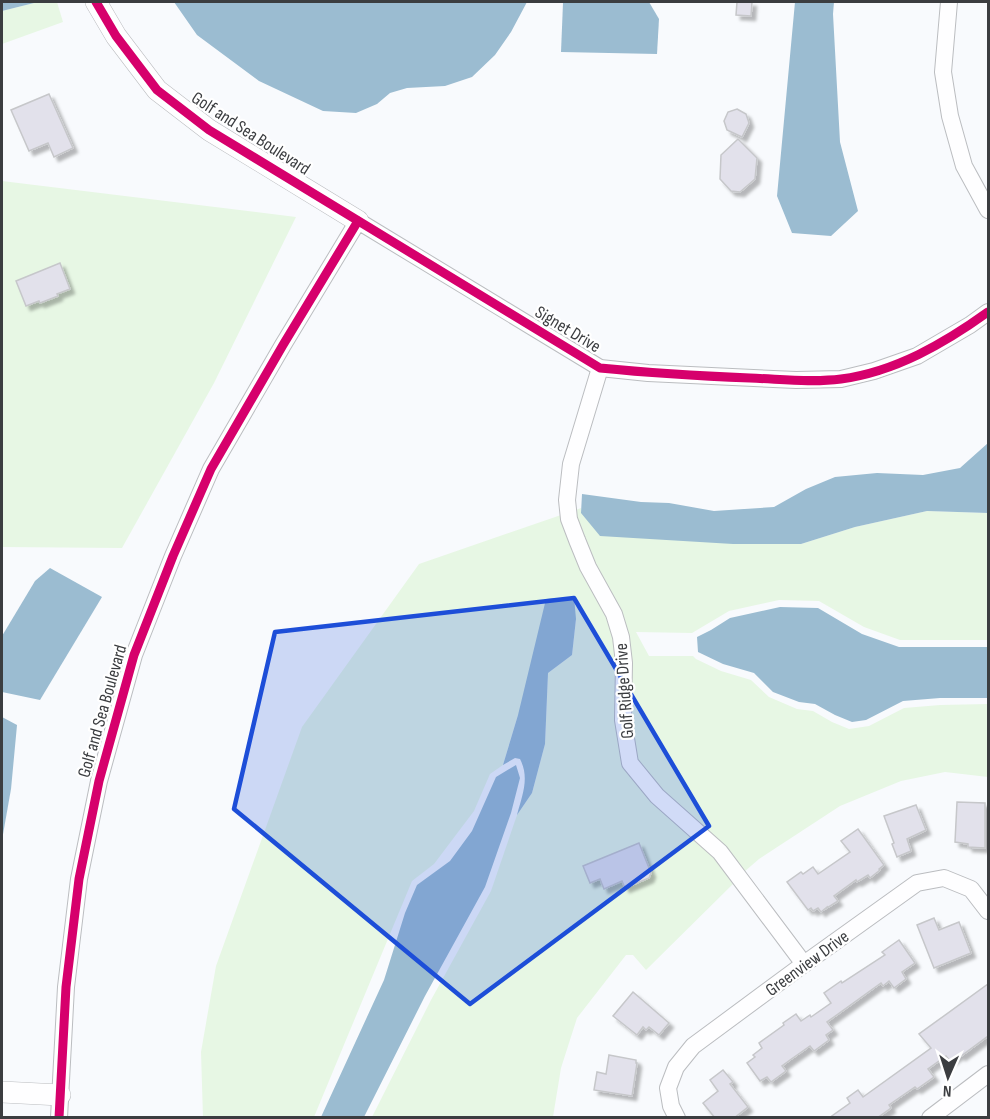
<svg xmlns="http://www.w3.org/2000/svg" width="990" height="1119" viewBox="0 0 990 1119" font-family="'Sofia Sans Condensed',sans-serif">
<defs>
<filter id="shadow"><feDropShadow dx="4.5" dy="4.5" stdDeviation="1.5" flood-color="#0004"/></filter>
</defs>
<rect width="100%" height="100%" fill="#f8fafd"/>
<g fill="#e7f7e4">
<polygon points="38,2 57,2 63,22 2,44 2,11"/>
<polygon points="2,181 296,217 214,383 122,548 2,547"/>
<polygon points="581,508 581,513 801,544 855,527 927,511 988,513 988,640 900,640 864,627 819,601 779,600 729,611 692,633 636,632 649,656 693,656 696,659 721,671 751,680 769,697 797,709 813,711 832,722 849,729 869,726 904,708 940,705 988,704 988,777 945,772 901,781 840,806 759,859 744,872 662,790 637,759 630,720 631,663 577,517 576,510"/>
<polygon points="561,515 607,618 614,639 616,663 615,722 653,803 715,858 733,884 646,970 633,955 626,955 577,1018 561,1068 553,1117 372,1117 431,1000 491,891 517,815 532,793 545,744 548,673 572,655 576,619 518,715 503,765 490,774 474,811 434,864 412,881 314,1117 203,1118 201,1052 216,966 302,727 419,564"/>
</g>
<g fill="#9bbcd1">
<polygon points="2,2 38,2 2,11"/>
<polygon points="174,2 527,2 511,32 495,55 472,77 445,86 407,88 390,93 377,104 356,113 323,111 259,81 197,35"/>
<polygon points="567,2 649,2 659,19 657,54 561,52 563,3"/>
<polygon points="795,2 834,2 833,14 840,142 858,211 831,236 792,233 777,196"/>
<polygon points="988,443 988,513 927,511 855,527 801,544 733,544 600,536 581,513 582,494 641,502 669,503 714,511 774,507 806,489 835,477 877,473 923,475 960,468"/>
<polygon points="50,568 102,597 40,700 2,692 2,636 35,581"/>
<path d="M574 597 576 619 572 655 548 673 545 744 532 793 517 815C522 796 530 778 520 759L515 758 503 765 518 715 546 599Z"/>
<polygon points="780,607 818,608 862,634 899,647 988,647 988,698 940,698 903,701 866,720 852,722 835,715 815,704 799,702 773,692 754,673 723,664 698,652 697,637 711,630 730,618"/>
<polygon points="2,717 17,725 11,789 2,840"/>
<polygon points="516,765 520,778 511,813 485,887 425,996 364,1117 321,1117 384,980 405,913 417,885 450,861 472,831 496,777"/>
</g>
<g fill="#e2e1eb" stroke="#c6c7ca" stroke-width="1.5" filter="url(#shadow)">
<polygon points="737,2 752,2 751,16 736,15"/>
<polygon points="49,94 73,148 54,157 48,143 29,151 11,110"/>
<polygon points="737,109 746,114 749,123 742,137 727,130 724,121 728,112"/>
<polygon points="738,139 757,158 755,179 740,192 731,191 720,179 721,155"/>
<polygon points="60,263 70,289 57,294 58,296 40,303 39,301 26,306 16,281"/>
<polygon points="957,802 985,803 985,848 968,847 968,844 955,842"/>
<polygon points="916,805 926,830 907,839 911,851 897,857 892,844 894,843 884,816"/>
<polygon points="858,829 884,865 879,869 880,870 870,878 868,875 857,882 856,880 834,896 838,901 827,908 827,907 821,912 818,908 813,911 811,908 808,910 787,882 801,872 803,874 813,867 818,874 850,852 841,841"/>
<polygon points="639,843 651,873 649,878 625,888 622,881 604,889 600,879 590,883 583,866"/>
<polygon points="934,918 939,930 959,922 971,953 934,968 917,925"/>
<polygon points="899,940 915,963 902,972 906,979 894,988 889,981 883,986 881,983 827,1022 833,1030 826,1035 829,1040 814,1051 810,1046 790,1060 782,1066 786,1071 771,1082 767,1077 760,1081 747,1063 755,1057 753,1055 762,1048 759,1043 784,1025 783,1023 796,1014 801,1021 810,1015 811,1017 831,1003 824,993 841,981 842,983 885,955 882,952"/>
<polygon points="988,984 988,1036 961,1056 960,1054 950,1061 946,1056 928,1069 934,1077 917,1089 915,1087 889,1105 891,1108 877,1118 829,1118 850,1103 847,1098 858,1090 863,1097 931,1048 919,1034"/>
<polygon points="633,992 669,1023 659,1035 649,1027 646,1030 643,1027 637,1035 613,1016"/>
<polygon points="609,1055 636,1060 636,1063 637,1063 632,1096 594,1090 597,1072 606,1074"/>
<polygon points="723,1070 733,1082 730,1084 748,1107 734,1118 715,1118 703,1103 718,1091 710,1080"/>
</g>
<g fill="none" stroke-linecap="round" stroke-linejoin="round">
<defs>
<g id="minor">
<polyline points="949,2 943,72 950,116 964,166 988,210"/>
<polyline points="600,368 571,464 567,500 569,519 577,540 588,567 614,614 621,637 624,663 623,720 630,763 657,796 720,852 804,964"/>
<polyline points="59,1118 66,987 79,879 99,781 134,655 173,556 211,469 283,345 358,221 600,368 648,373 796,380 841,379 874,371 917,356 970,325 988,312"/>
<polyline points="677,1118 671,1106 668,1088 676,1067 693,1046 804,964 917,883 944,878 971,889 988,911"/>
<polyline points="930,1118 988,1074"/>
</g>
<g id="tertiary">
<polyline points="96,2 116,36 157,90 209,130 358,221"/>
<polyline points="2,1092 60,1095"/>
</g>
</defs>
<use href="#minor" stroke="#bbbdc0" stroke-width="18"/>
<use href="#tertiary" stroke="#bbbdc0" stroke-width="22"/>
<use href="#minor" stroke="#fefeff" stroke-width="16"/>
<use href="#tertiary" stroke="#fefeff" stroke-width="21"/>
<defs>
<g id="cycleway">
<path d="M96 2 116 36 157 90 209 130 600 368C650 373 700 376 750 378 780 379 811 383 841 379 895 372 945 343 988 312"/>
<polyline points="59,1118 66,987 79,879 99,781 134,655 173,556 211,469 283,345 358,221"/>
</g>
</defs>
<use href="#cycleway" stroke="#fff" stroke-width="13"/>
<use href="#cycleway" stroke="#d6006c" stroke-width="9"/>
</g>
<path fill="#1d4ed8" fill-opacity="0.2" stroke="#1d4ed8" stroke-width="4.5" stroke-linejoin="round" d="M574 598 709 826 470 1004 234 809 275 632Z"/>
<g text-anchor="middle" stroke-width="4.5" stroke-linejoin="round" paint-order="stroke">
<g font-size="18" fill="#3b3d40" stroke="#fff">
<text transform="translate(251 133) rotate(33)" y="6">Golf and Sea Boulevard</text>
<text transform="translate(568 329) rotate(31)" y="6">Signet Drive</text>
<text transform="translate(624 691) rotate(-94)" y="6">Golf Ridge Drive</text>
<text transform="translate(102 711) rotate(-74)" y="6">Golf and Sea Boulevard</text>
<text transform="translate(807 963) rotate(-36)" y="6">Greenview Drive</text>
</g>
</g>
<rect width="990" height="1119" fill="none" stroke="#3b3d40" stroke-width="6"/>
<g transform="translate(948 1077) rotate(183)" stroke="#ffffff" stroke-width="4.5" paint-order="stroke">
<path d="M0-4.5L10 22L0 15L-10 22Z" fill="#3b3d40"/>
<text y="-9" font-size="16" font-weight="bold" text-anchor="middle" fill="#3b3d40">N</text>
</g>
</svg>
